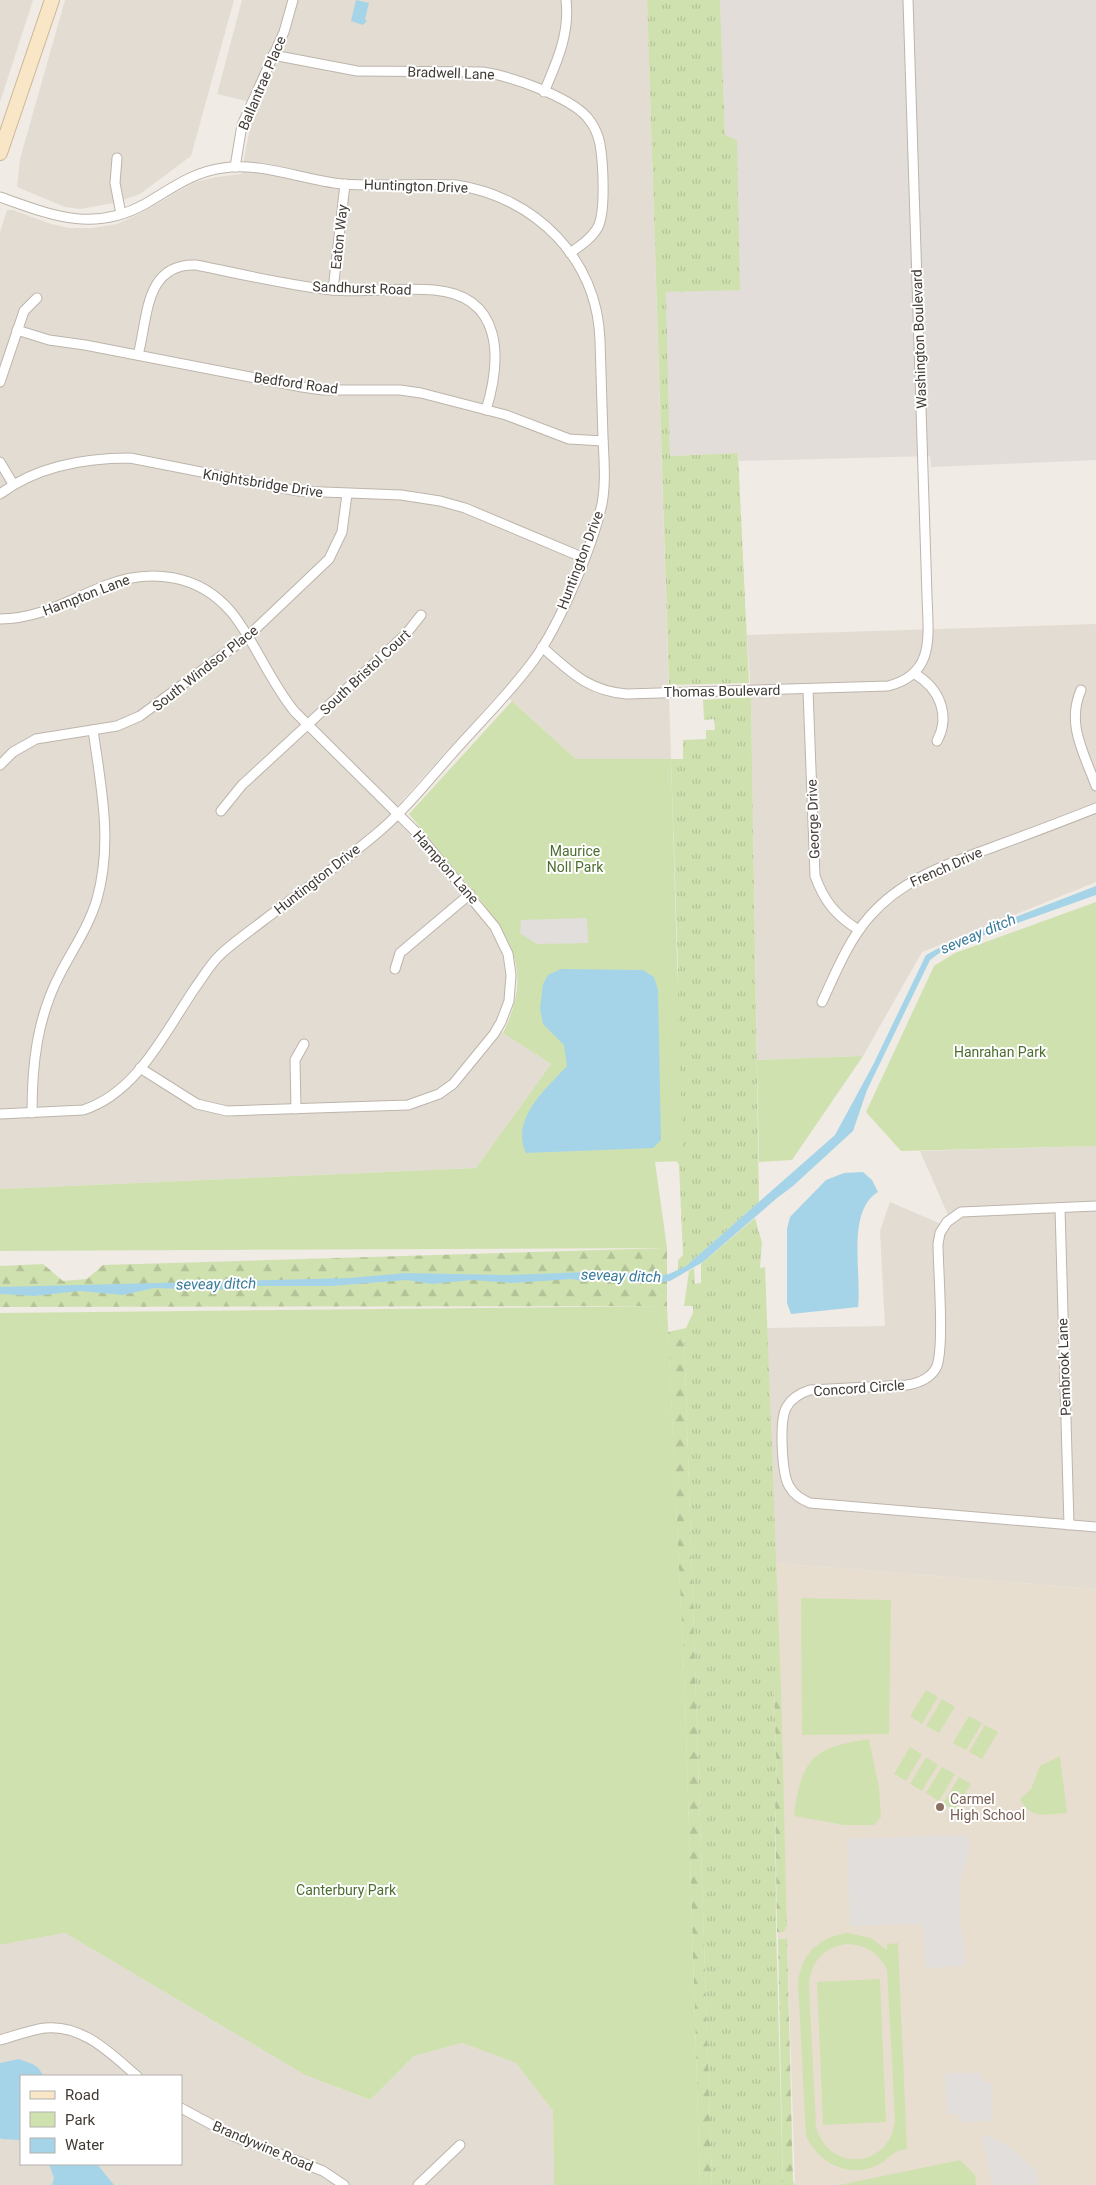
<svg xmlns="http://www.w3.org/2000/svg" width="1096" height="2185" viewBox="0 0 1096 2185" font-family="Roboto,sans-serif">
<defs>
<pattern id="grass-tufts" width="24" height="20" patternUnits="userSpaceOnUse" patternTransform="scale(1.25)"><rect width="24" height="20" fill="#d0e1b0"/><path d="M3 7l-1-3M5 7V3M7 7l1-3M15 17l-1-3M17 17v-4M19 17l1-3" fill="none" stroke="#b4c298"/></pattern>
<pattern id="forest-firs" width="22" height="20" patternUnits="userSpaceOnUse" patternTransform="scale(1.25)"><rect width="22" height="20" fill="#d0e1b0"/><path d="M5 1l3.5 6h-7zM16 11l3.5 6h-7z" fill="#b4c298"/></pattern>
</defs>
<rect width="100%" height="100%" fill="#f0ebe4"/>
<g fill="#e3dcd3" fill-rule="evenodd">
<polygon points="0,0 33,0 0,102"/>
<polygon points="65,0 234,0 191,156 140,194 114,203 80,209 65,207 17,187 20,159"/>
<polygon points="242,0 647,0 671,759 576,759 501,691 390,814 405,829 483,918 501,949 507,978 505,996 494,1027 551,1064 476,1168 0,1189 0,232 7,210 13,210 51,224 69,228 92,228 117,224 139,214 195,182 216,177 241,174 250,128 259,104 217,94"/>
<polygon points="1096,624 1096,882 922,952 863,1056 757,1060 751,697 747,635"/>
<polygon points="1096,1146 1096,1589 776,1563 766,1328 885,1326 880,1231 890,1202 941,1224 948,1215 920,1151"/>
<path d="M65 1933 305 2075 369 2100 414 2056 462 2043 516 2063 553 2111 554 2185H0V1945ZM21 2076H181V2164H21Z"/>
</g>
<polygon fill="#e2ddd9" points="720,0 1096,0 1096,460 931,467 930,456 739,461 738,453 670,456 666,292 740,289 725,136"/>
<polygon fill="#e8decf" points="776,1563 1096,1589 1096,2185 795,2185 787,1938 778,1939 777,1932 784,1932 787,1926"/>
<g fill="url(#grass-tufts)">
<polygon points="647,0 720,0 725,135 737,140 740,290 666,292 670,456 738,453 749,683 669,685"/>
<polygon points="751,697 759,1202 686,1266 678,1270 678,1260 683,1255 679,1165 667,1146 678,969 671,759 683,759 683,740 706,739 706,730 715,730 714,719 704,720 703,700"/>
<polygon points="755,1218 762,1243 760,1268 765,1267 781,1688 774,1689 777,1783 775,1787 776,1927 783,2185 712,2185 684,1332 693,1313 693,1306 684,1306 689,1271 694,1268 695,1284 701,1283 701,1264"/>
</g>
<g fill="url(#forest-firs)">
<polygon points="667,1248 667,1306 0,1307 0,1266 43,1264 63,1281 87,1279 103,1265"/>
<polygon points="686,1328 684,1332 712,2185 700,2185 685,1696 668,1332"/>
<polygon points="774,1688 781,1688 787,1926 784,1932 777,1932 775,1787 777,1783"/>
<polygon points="787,1938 793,2181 795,2185 783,2185 778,1939"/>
</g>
<g fill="#d0e1b0" fill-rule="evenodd">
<path d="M512 701 576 759H671L683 1161 655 1162 667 1248 0 1251V1189L476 1168 551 1064 503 1033C535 968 509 935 468 885 448 862 429 838 409 814Z"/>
<polygon points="1096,902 1096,1146 901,1151 866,1112 934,966 955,953"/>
<polygon points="863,1056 792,1160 759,1162 757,1060"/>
<polygon points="667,1306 685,1696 700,2185 554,2185 553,2111 516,2063 462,2043 414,2056 370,2100 305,2075 65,1933 0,1945 0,1313"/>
<polygon points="801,1598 891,1600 889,1734 802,1735"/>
<polygon points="926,1690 938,1697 922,1724 910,1716"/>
<polygon points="942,1699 955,1707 939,1733 926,1726"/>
<polygon points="969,1716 982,1723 966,1750 953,1743"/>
<polygon points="985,1725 998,1732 982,1759 969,1752"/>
<path d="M869 1739 879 1788 881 1817 874 1825H844L794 1816C801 1760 812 1747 869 1739Z"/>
<polygon points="910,1747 922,1754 906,1781 894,1774"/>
<path d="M1060 1756 1067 1813C1046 1814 1032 1821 1020 1799L1031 1789 1040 1766Z"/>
<polygon points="926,1757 938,1765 922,1791 910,1784"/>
<polygon points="942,1767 955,1774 939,1801 926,1793"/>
<polygon points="959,1777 971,1784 955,1811 943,1803"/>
<path d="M848 1933 871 1938 887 1950V1944L898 1943 907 2149C892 2150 891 2159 878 2165 849 2179 818 2163 806 2136L798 1985C800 1956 818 1936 848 1933ZM848 1944C866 1945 879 1953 887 1970L895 2120C891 2168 829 2174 816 2127L809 1985C810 1962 825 1946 848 1944Z"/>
<polygon points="880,1979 886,2122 823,2125 817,1982"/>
<polygon points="960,2160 975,2175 976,2185 839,2185"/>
</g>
<g fill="#e1dedc">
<polygon points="587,918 588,943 537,944 520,933 521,920"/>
<polygon points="965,1835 971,1847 963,1869 959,1892 960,1921 966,1966 926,1968 923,1924 850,1926 847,1839"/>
<polygon points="945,2073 982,2073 983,2081 992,2083 992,2121 959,2122 959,2114 947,2114"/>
<polygon points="982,2134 1006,2144 1036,2170 1039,2185 992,2185"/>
</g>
<g fill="#a5d4e8">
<polygon points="356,0 369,3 365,19 367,21 363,25 351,21"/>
<polygon points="1096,886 1096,895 945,949 930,960 867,1090 853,1131 793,1186 777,1198 703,1262 670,1281 654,1283 628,1277 592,1278 586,1282 572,1279 512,1283 471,1280 432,1284 407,1280 331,1286 250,1286 216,1290 154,1288 123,1295 80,1291 34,1296 0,1294 0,1287 349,1278 406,1273 507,1275 613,1271 657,1276 669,1274 686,1266 835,1135 873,1065 926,955 948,943"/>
<path d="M561 969 643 970 654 977 658 990 661 1140 653 1148 526 1153C510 1119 546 1089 567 1066L564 1045 543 1024 540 1009 543 984 548 975Z"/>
<path d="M863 1172 872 1180 878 1192C846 1211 862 1275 858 1307L791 1314 787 1303V1229L790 1217 826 1180 844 1173Z"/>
<path d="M19 2059C30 2064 38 2063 43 2076H21V2140L2 2139 0 2138V2063Z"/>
<polygon points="49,2164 97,2164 114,2185 52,2185 54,2178"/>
</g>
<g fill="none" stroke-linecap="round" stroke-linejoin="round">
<defs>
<g id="minor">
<path d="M273 55 357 71 483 72C510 76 568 96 587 117 593 124 598 134 600 144 603 162 606 211 598 227 592 238 580 246 570 253"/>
<path d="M544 92C557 62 570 33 566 0"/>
<polyline points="117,158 115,183 121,214"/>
<polyline points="235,167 242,125 284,32 293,0"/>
<path d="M0 197C51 215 93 233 145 204 171 189 192 172 223 168 262 162 303 180 342 184 380 187 418 183 456 185 535 197 597 258 600 340 601 373 602 405 603 438 604 460 606 482 602 504 592 548 560 624 534 660 509 694 478 724 450 756 426 783 403 812 375 835 339 865 301 892 264 920 250 931 234 942 221 954 211 963 203 977 195 988 165 1032 137 1093 83 1110L0 1114"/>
<polyline points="333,290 345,184"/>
<polyline points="17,330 49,340 85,345 302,387 323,390 400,390 421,393 506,415 569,439 603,441"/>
<path d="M138 355C148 319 144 263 196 265 241 274 286 285 331 290 365 293 400 287 434 290 503 296 502 358 486 410"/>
<polyline points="0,382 24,311 37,298"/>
<polyline points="0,462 13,484"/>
<path d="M0 494C37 466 85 458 130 458L298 491 401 495 440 501 465 508 584 558"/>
<path d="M0 619C39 619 69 600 104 586 149 568 199 573 232 613 256 643 270 682 295 712L419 835 495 927 508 954 511 975 509 1001 501 1022 494 1034 453 1084 439 1094 408 1105 227 1111 197 1104 140 1068"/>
<path d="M542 647C570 671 587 691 627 694L888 686C936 674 928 635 927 596L908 0"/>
<path d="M915 674C939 688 951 715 937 741"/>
<path d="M808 690 815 876C824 901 836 916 859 930"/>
<path d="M1081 690C1066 724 1084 753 1096 786"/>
<polyline points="0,765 13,752 36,739 117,726 140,716 247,637 329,559 342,532 347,494"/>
<polyline points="221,811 242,785 406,634 421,615"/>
<polyline points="395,969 400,953 470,894"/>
<path d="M822 1002C836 972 848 941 870 916 903 878 950 863 996 846 1029 834 1063 821 1096 808"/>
<polyline points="296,1109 295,1060 304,1044"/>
<path d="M32 1113C32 1064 37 1018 60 974 73 949 89 926 97 899 113 842 101 787 93 730"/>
<path d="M1096 1206 961 1212 947 1222 940 1233 938 1244C938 1268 945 1351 936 1368 930 1379 919 1383 907 1385L810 1390C800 1393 791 1399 786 1408 779 1422 782 1474 789 1486 794 1495 801 1499 810 1503L1096 1527"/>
<polyline points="1060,1208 1069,1525"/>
<path d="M0 2040C14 2036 30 2030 45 2028 83 2024 111 2054 137 2076"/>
<polyline points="181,2108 233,2136 323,2171 344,2185"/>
<polyline points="418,2185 460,2145"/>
</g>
<polyline id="secondary" points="0,153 52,0"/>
</defs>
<use href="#minor" stroke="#bdb5ab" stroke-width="11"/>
<use href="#secondary" stroke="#ccb898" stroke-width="16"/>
<use href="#minor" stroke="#fff" stroke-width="9"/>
<use href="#secondary" stroke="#f8e6c6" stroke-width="14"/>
</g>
<circle fill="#8d6e63" stroke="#fff" stroke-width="2" cx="940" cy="1807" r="5"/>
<g text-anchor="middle" stroke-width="4" stroke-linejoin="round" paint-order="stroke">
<g font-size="14" fill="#413b35" stroke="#fff">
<text transform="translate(451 73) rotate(2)" y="5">Bradwell Lane</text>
<text transform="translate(262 83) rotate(-67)" y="5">Ballantrae Place</text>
<text transform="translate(416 186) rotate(2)" y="5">Huntington Drive</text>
<text transform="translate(339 237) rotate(-84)" y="5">Eaton Way</text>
<text transform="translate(362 288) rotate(2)" y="5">Sandhurst Road</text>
<text transform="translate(919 339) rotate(-92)" y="5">Washington Boulevard</text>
<text transform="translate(296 383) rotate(8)" y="5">Bedford Road</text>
<text transform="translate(263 483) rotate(9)" y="5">Knightsbridge Drive</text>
<text transform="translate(580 560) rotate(-69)" y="5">Huntington Drive</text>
<text transform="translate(86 595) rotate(-21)" y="5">Hampton Lane</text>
<text transform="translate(205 668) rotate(-38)" y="5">South Windsor Place</text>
<text transform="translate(365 672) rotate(-43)" y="5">South Bristol Court</text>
<text transform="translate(722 691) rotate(-1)" y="5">Thomas Boulevard</text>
<text transform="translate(813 819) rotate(-92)" y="5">George Drive</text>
<text transform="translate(446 867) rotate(49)" y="5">Hampton Lane</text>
<text transform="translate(946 867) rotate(-24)" y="5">French Drive</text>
<text transform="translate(317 879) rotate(-38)" y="5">Huntington Drive</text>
<text transform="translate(1064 1367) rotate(-92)" y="5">Pembrook Lane</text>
<text transform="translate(859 1388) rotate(-4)" y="5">Concord Circle</text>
<text transform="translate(263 2146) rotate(23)" y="5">Brandywine Road</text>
</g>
<g font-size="14" fill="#4d6d2f" stroke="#fff">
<text x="575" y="856">Maurice<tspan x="575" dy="16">Noll Park</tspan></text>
<text x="1000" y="1057">Hanrahan Park</text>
<text x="346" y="1895">Canterbury Park</text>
</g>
<g font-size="14" fill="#785e54" stroke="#fff" text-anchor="start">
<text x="950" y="1804">Carmel<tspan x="950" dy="16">High School</tspan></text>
</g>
<g font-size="15" font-style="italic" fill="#387b9a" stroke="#fff">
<text transform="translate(978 934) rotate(-23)" y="5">seveay ditch</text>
<text transform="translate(621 1276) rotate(2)" y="5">seveay ditch</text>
<text transform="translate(216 1284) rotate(-1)" y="5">seveay ditch</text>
</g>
</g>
<rect x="20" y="2075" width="162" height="90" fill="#ffffff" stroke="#b3b1ae"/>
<rect x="30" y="2091" width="25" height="8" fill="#f8e6c6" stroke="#b3b1ae"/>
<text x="65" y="2100" font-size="15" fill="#413b35">Road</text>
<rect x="30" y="2112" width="25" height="15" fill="#d0e1b0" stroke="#b3b1ae"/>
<text x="65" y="2125" font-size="15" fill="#413b35">Park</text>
<rect x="30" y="2138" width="25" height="15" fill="#a5d4e8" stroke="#b3b1ae"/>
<text x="65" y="2150" font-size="15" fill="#413b35">Water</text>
</svg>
